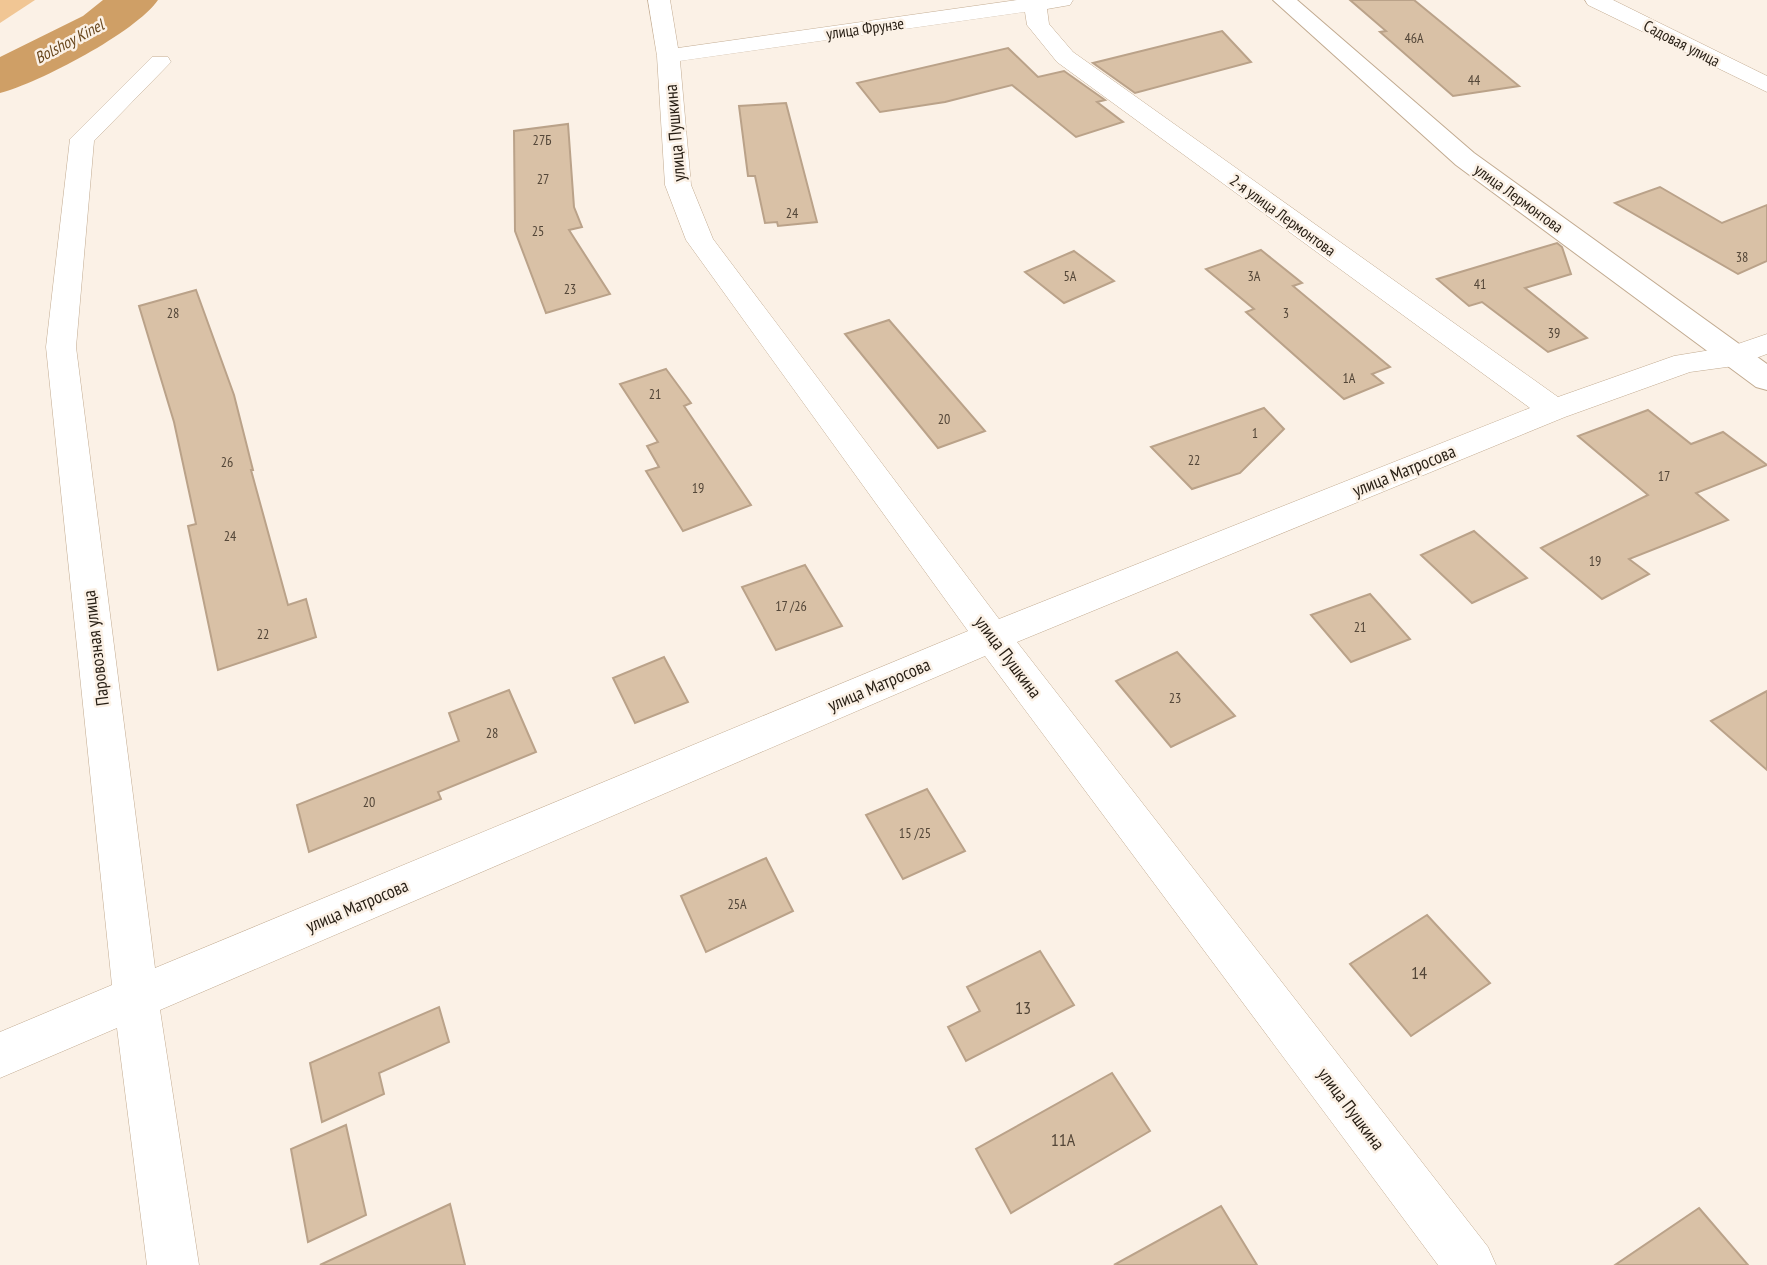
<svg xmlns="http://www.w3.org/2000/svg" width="1767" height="1265" viewBox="0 0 1767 1265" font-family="'PT Sans Narrow',sans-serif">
<rect width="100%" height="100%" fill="#fbf1e6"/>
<polygon fill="#f1c694" points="0,0 35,0 0,23"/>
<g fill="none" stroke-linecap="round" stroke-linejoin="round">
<path fill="#cf9f66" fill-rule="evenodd" d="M103 0H158C136 32 39 83 0 93V57L83 16Z"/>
</g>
<g fill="#d9c1a6" stroke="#baa289" stroke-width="2">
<polygon points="1350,0 1414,0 1519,86 1453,96 1380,32 1386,31"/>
<polygon points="1222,31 1251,62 1135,93 1093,63"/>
<polygon points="1008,48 1038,77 1064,71 1105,100 1097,102 1123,122 1076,137 1012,85 945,102 880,112 857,83"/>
<polygon points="786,103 817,222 778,226 777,222 765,223 755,176 748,176 739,106"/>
<polygon points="568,124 574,207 582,227 569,230 610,294 546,313 515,231 514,131"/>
<polygon points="1660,187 1722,223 1767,205 1767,261 1738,274 1615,203"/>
<polygon points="1557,243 1562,247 1571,274 1525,288 1587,338 1548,352 1482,302 1469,306 1437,279"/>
<polygon points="1261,250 1302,283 1293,286 1390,367 1372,374 1383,383 1344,399 1246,312 1254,309 1206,269"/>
<polygon points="1074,251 1114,281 1064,303 1025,272"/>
<polygon points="196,290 234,395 253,470 251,470 288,605 306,599 316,637 218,670 188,526 196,524 174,422 139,306"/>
<polygon points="889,320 985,431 938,448 845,334"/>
<polygon points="666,369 691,403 684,406 751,505 683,531 646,471 659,467 647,446 658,442 620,384"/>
<polygon points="1264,408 1284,429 1240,473 1192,489 1151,447"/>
<polygon points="1648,410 1691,444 1723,432 1767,465 1696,493 1728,520 1629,559 1649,574 1602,599 1541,548 1648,495 1578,436"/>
<polygon points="1474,531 1527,578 1472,603 1421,555"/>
<polygon points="805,565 842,626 776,650 742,587"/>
<polygon points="1370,594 1410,639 1351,662 1311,615"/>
<polygon points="1177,652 1235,716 1171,747 1116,681"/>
<polygon points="664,657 688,702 635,723 613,678"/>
<polygon points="509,690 536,752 438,792 441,799 309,852 297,805 459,741 449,713"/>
<polygon points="1767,691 1767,770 1711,721"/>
<polygon points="927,789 965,851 903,879 866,815"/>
<polygon points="766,858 793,911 706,952 681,896"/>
<polygon points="1427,915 1490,983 1411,1036 1350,964"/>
<polygon points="1040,951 1074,1005 966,1061 948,1027 980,1011 967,987"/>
<polygon points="439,1007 449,1042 379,1073 384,1094 322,1122 310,1063"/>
<polygon points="1112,1073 1150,1131 1011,1213 976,1149"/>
<polygon points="346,1125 366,1215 308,1242 291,1149"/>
<polygon points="450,1204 465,1265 320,1265"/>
<polygon points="1221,1206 1257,1265 1114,1265"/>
<polygon points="1699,1208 1748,1265 1615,1265"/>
</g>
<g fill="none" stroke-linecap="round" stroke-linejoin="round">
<defs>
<g id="street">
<path d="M648 0H670L678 48 1017 0H1073L1070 5 1047 9 1049 24 1073 52 1558 397 1674 356 1729 347 1767 334V354L1734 366 1690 372 1565 417 1017 642 1488 1247 1496 1265H1438L985 656 160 1010 199 1265H147L117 1028 0 1078V1032L112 985 46 347 70 139 152 57H168L171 62 94 141 76 347 155 968 968 631 686 240 665 185 657 56ZM1025 12 1027 25 1057 62 1530 408 999 619 713 239 691 185 680 61Z"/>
<polygon points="1585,0 1613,0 1767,76 1767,92 1588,5"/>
</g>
<polygon id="secondary" points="1273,0 1297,0 1474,153 1767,364 1767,390 1756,387 1456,165"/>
</defs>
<use href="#street" stroke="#c2ab91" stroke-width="1"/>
<use href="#secondary" stroke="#c2ab91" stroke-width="2"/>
<use href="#street" fill="#fff" fill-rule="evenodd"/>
<use href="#secondary" fill="#fff" fill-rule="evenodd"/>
</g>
<g text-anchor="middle" stroke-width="5" stroke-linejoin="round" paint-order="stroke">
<g font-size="14" fill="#534638">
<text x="1414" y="43">46А</text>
<text x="1474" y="85">44</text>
<text x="542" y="145">27Б</text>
<text x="543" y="184">27</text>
<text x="792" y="218">24</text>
<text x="538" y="236">25</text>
<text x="1742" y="262">38</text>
<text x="1070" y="281">5А</text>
<text x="1254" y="281">3А</text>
<text x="1480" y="289">41</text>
<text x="570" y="294">23</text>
<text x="173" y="318">28</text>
<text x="1286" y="318">3</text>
<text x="1554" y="338">39</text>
<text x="1349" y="383">1А</text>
<text x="655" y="399">21</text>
<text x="944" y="424">20</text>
<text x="1255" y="438">1</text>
<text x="1194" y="465">22</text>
<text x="227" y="467">26</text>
<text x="1664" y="481">17</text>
<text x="698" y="493">19</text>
<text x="230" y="541">24</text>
<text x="1595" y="566">19</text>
<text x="791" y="611">17 /26</text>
<text x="1360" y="632">21</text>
<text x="263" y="639">22</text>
<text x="1175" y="703">23</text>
<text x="492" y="738">28</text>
<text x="369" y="807">20</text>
<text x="915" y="838">15 /25</text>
<text x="737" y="909">25А</text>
</g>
<g font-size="16" fill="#261d13" stroke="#fbf1e6">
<text transform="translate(865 28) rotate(-8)" y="6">улица Фрунзе</text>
<text transform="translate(1682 43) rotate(27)" y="6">Садовая улица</text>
<text transform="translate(1519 198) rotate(36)" y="6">улица Лермонтова</text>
<text transform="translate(1283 215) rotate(36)" y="6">2-я улица Лермонтова</text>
</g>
<g font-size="16" font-style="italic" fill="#69471d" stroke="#fbf1e6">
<text transform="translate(69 41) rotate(-28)" y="6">Bolshoy Kinel</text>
</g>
<g font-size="18" fill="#261d13" stroke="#fbf1e6">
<text transform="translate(675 133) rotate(-95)" y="6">улица Пушкина</text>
<text transform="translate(1404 471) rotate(-22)" y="6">улица Матросова</text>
<text transform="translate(96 648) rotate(-97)" y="6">Паровозная улица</text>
<text transform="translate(1008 657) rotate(53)" y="6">улица Пушкина</text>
<text transform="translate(879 685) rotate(-23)" y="6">улица Матросова</text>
<text transform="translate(357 906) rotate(-23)" y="6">улица Матросова</text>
<text transform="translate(1351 1109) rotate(53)" y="6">улица Пушкина</text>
</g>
<g font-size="18" fill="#534638">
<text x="1419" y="979">14</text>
<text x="1023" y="1014">13</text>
<text x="1063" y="1146">11А</text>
</g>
</g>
</svg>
